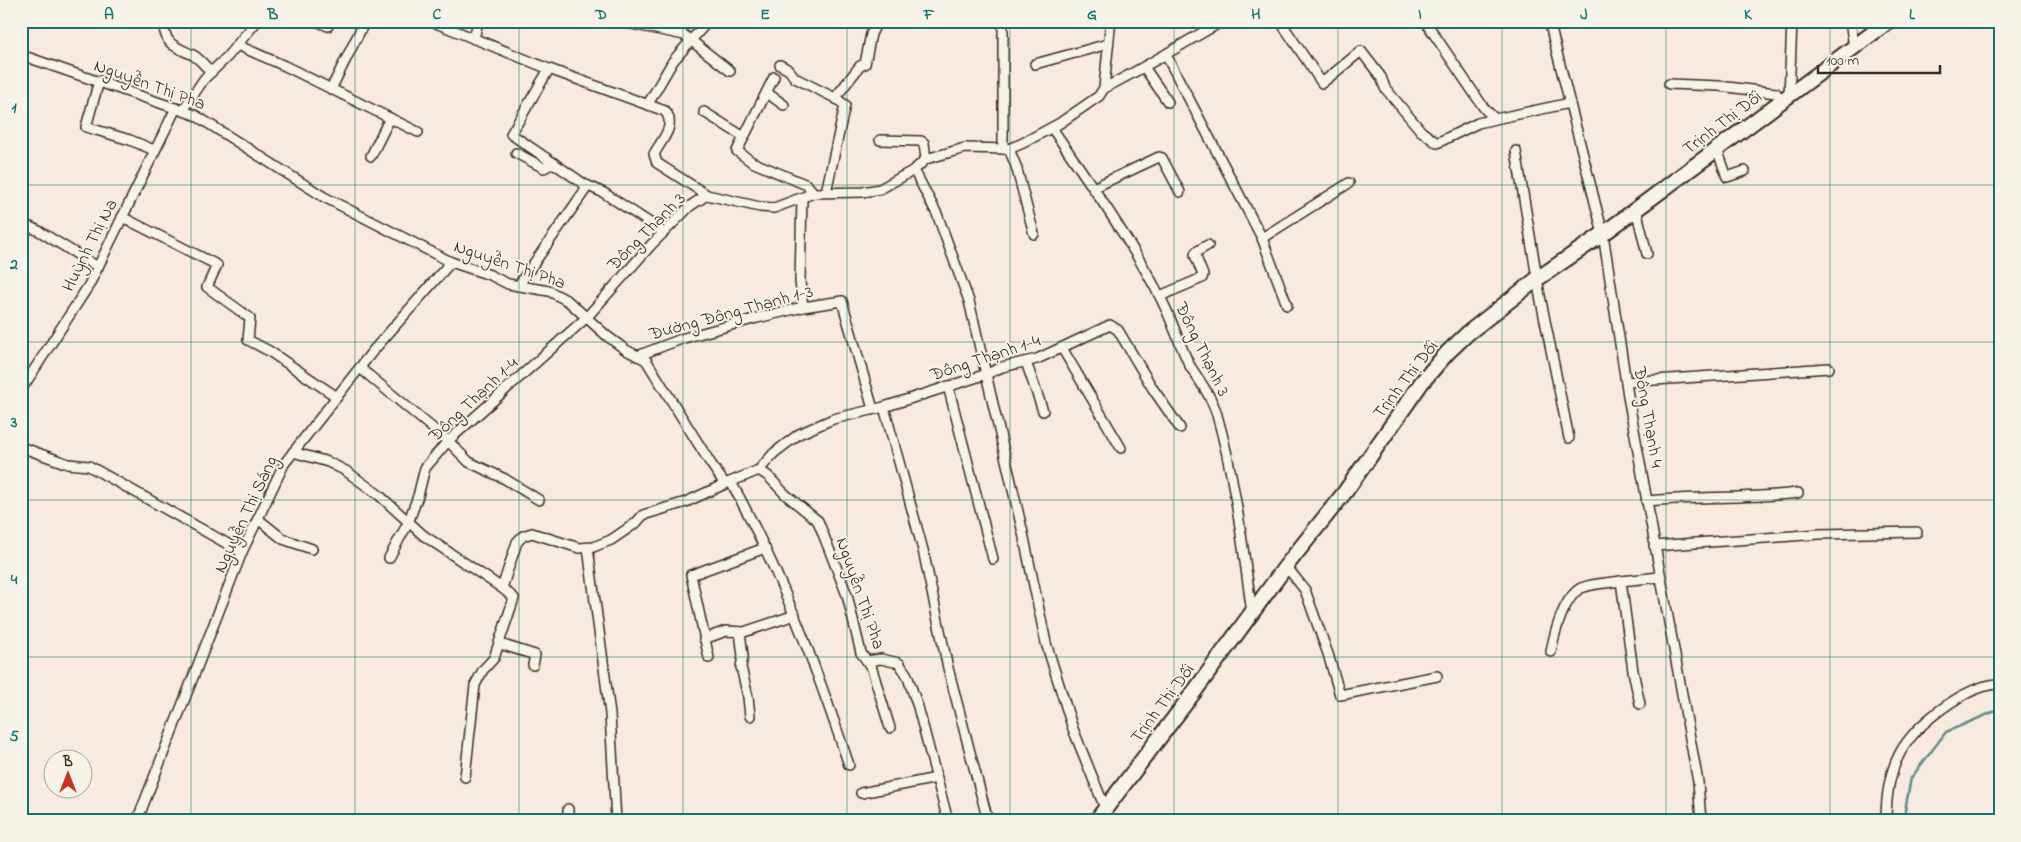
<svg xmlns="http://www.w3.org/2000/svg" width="2021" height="842" viewBox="0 0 2021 842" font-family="'Indie Flower',sans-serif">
<rect width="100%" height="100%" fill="#f8eade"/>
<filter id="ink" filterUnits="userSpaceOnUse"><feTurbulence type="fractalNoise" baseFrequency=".02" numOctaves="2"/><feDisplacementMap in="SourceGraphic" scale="10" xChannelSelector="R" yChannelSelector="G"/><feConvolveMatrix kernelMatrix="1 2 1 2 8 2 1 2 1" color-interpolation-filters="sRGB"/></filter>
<g filter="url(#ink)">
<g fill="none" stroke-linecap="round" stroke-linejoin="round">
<polyline stroke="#638c8b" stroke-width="2.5" points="1903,821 1911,778 1946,732 2000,709"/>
<defs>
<g id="street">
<path d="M163 21C165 46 174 46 193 55 200 59 206 67 211 72"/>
<polyline points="316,21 328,26 331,21"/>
<path d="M431 21 549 69 665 111C677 125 661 141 654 154L657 163 707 195"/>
<polyline points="617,21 684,35 730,71"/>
<polyline points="1280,21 1322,83 1361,51 1381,77 1385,88 1421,131 1437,143 1478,123 1495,119"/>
<polyline points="1425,21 1484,108 1495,119 1570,103"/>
<polyline points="1549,21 1603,234 1629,402 1698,782 1701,821"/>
<polyline points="1777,21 1792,22"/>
<polyline points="1850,21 1854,47"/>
<polyline points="474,39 478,21"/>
<polyline points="237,45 285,66 418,132"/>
<polyline points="21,55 195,115 324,197 451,262 490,275 508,284 549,291 568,301 607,336 626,350 646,360 711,464 725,484 759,470 768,476 785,494 818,521 847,595 861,653 867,661 881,659 899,663 907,675 918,707 948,821"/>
<polyline points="1166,55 1262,238 1287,305"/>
<polyline points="1035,64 1108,44"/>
<polyline points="780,65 789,70 795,78 835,98 845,105 826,192"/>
<polyline points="1144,67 1168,102"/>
<polyline points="549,69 511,134 584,184 604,193 664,232"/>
<polyline points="774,77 737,151 752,162 807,185 814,193"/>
<polyline points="99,81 86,127 130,140 154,150"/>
<polyline points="1669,84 1719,86 1776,93 1782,101"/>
<path d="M1104 88C1145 68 1183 43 1223 21"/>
<polyline points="331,89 365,21"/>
<polyline points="767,93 784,105"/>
<polyline points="1789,96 1792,21"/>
<polyline points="835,98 860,66 865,64 871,34 876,24"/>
<polyline points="648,104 673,61 708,21"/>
<polyline points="183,110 204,79 227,57 257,21"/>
<polyline points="704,112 744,137"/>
<path d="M1052 128C1089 182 1127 235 1158 293 1171 316 1178 342 1190 366 1200 382 1212 397 1217 415 1235 478 1243 548 1252 613"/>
<polyline points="880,140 921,141 924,143 926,159"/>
<polyline points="1003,149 1003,21"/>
<polyline points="1009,149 1016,166 1034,234"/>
<polyline points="1717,149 1727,177 1745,171"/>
<polyline points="1516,151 1540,296 1569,438"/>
<polyline points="516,153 544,168 554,163"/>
<polyline points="371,156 390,118"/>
<polyline points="914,170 937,214 969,301 1023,533 1046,643 1073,729 1105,808"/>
<polyline points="1093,188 1159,157 1162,158 1180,192"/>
<polyline points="802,198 800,281 803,307"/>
<polyline points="1636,209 1647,254"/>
<polyline points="122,217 217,265 207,287 250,318 248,340 269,351 337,397"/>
<polyline points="21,223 39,231 98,267"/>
<polyline points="1262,238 1349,183"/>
<polyline points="518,286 588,186"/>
<polyline points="1160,296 1202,278 1203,275 1195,255 1196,252 1208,245"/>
<polyline points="1062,348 1121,448"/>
<polyline points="637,356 684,338 757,318 803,307 842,301 873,409"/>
<polyline points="1026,362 1043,411"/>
<polyline points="360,368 448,441 469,462 505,479 539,500"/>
<polyline points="1626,382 1829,368"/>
<polyline points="948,386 993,559"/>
<polyline points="21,390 89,285 176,108"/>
<polyline points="884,407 923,550 948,668 988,821"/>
<polyline points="21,447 68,464 89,466 242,552"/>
<polyline points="293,452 328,462 346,471 379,495 423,535 502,588 517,542 523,536 532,533 579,548 593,547 611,540 636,523 643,515 686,502 725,484"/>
<polyline points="759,470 774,453 799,434 833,419 884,407 987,374 1002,367 1037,359 1110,325 1118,330 1153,389 1180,428"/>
<path d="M731 482C781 572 816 667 849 765"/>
<path d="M1646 501C1697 496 1747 499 1798 493"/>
<polyline points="258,519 283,539 312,549"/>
<polyline points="1654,546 1819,534 1917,532"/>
<polyline points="588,548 610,714 616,821"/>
<polyline points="389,558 408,523 418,496 425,468 448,441 587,317 651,245 690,206 707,195 760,207 774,208 814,193 863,192 880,189 914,170 926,159 965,148 1009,149 1023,143 1060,123 1099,96 1104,88 1110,29 1109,21"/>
<polyline points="1286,566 1305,590 1328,654 1340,695 1437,676"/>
<polyline points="740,632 743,656 741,667 748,697 750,716"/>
<polyline points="704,639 726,631 744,632 795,615"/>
<polyline points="500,644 535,655 533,665"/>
<path d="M1551 652C1554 634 1564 597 1581 588 1593 583 1608 583 1621 581"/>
<polyline points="709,658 691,575 765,548"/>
<polyline points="867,661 872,669 890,728"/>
<polyline points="1640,704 1633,671 1621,581 1660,577"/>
<polyline points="465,777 475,685 483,670 494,658 514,598 502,588"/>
<polyline points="861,793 937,778"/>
<polyline points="568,809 568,821"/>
<polyline points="137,821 242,552 284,464 372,352 451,262"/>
<path d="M1886 821C1886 763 1903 735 1950 703 1964 694 1983 684 2000 684"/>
</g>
<polyline id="secondary" points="1096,821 1194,692 1286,566 1345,492 1422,382 1447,353 1468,333 1537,279 1603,234 1889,21"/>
</defs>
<use href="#street" stroke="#3b2a1e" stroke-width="12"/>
<use href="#secondary" stroke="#3b2a1e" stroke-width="18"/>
<use href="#street" stroke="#f7f3e8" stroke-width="9"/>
<use href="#secondary" stroke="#f7f3e8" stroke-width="14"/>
</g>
</g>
<path fill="none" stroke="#0f766e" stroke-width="1" stroke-opacity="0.55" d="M191 21V821M355 21V821M519 21V821M683 21V821M847 21V821M1010 21V821M1174 21V821M1338 21V821M1502 21V821M1666 21V821M1830 21V821M21 185H2000M21 342H2000M21 500H2000M21 657H2000"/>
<g text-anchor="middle" stroke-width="4" stroke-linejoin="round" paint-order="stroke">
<g font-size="18" fill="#3b2a1e" stroke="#f7f3e8">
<text transform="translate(150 84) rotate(20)" y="6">Nguyễn Thị Pha</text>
<text transform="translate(1722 122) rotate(-37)" y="6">Trịnh Thị Dối</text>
<text transform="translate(646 231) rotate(-45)" y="6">Đông Thạnh 3</text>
<text transform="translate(89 245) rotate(-63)" y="6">Huỳnh Thị Na</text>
<text transform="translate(510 264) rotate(19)" y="6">Nguyễn Thị Pha</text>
<text transform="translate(731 312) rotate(-15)" y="6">Đường Đông Thạnh 1-3</text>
<text transform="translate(1203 349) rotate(64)" y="6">Đông Thạnh 3</text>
<text transform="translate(985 357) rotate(-18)" y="6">Đông Thạnh 1-4</text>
<text transform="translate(1405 379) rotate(-52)" y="6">Trịnh Thị Dối</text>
<text transform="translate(473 399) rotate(-43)" y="6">Đông Thạnh 1-4</text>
<text transform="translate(1649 417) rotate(80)" y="6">Đông Thạnh 4</text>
<text transform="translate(245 514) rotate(-65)" y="6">Nguyễn Thị Sáng</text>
<text transform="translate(861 593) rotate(71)" y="6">Nguyễn Thị Pha</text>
<text transform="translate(1162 703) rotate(-53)" y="6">Trịnh Thị Dối</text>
</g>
</g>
<rect width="2021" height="842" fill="none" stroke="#f7f3e8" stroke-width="55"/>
<g transform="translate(68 774)"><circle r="24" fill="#f7f3e8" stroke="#aca397"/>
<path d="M0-4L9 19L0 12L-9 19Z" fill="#c8321e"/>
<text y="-8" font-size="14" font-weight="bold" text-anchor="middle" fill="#3b2a1e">B</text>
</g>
<path d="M1818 65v8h122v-8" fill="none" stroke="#3b2a1e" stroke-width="2.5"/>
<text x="1826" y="65" font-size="15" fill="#3b2a1e" stroke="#f7f3e8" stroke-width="4" paint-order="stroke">100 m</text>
<rect x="28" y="28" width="1966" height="786" fill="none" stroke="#0f766e" stroke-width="2"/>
<g font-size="16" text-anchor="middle" font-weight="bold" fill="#0f766e">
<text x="109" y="19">A</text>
<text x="273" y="19">B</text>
<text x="437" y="19">C</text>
<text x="601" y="19">D</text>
<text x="765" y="19">E</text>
<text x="929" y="19">F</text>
<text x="1092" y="19">G</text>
<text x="1256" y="19">H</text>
<text x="1420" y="19">I</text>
<text x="1584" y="19">J</text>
<text x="1748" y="19">K</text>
<text x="1912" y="19">L</text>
<text x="14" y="112">1</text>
<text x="14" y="269">2</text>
<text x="14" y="427">3</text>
<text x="14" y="584">4</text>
<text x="14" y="741">5</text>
</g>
</svg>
